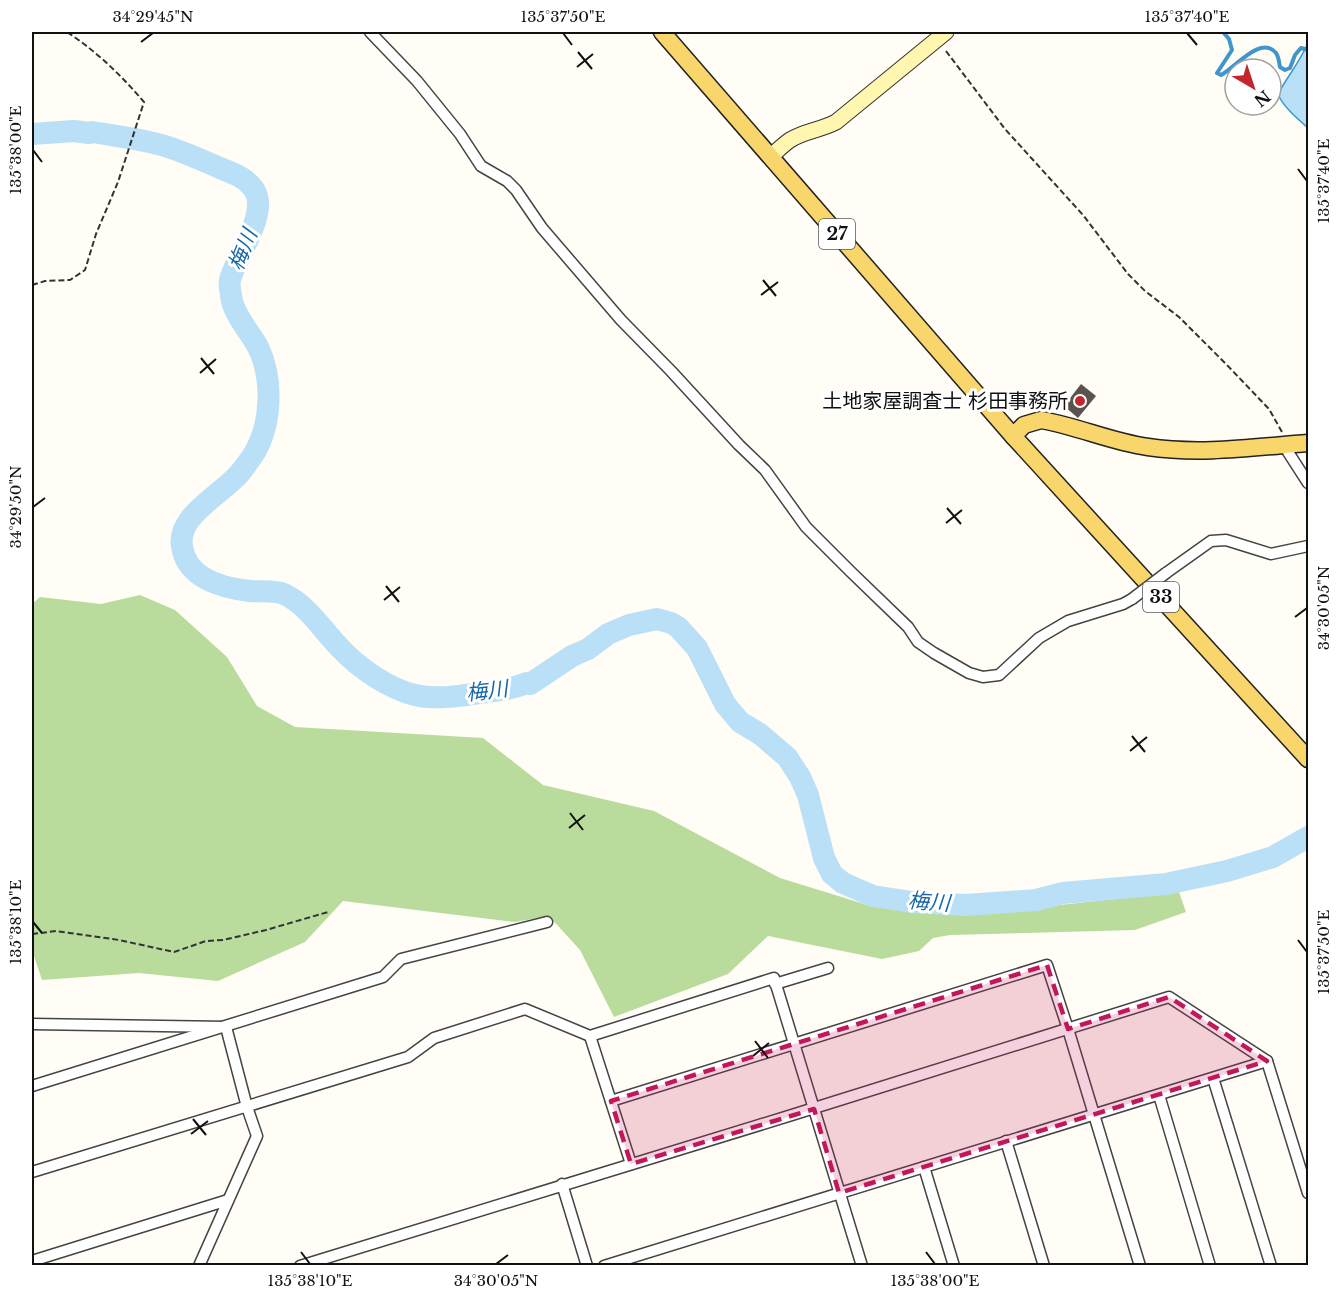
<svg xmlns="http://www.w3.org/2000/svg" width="1340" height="1297" viewBox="0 0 1340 1297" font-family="'Libre Baskerville','Noto Sans JP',serif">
<rect width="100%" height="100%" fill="#fffdf5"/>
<polygon fill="#b9dc9c" points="140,595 175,610 227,657 257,706 295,727 483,738 543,785 654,811 780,878 874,907 985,913 1179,892 1186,912 1135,930 950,935 933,938 919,951 882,959 768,936 728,974 614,1017 580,950 549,916 515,922 343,901 305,942 218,981 139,973 42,980 34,956 32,956 32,604 40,597 101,604"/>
<path fill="#b9e0f7" stroke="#3f96cf" stroke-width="1.5" d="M1307 45H1308V128C1298 119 1283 107 1278 94 1287 77 1299 63 1307 45Z"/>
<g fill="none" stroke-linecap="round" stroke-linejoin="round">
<path stroke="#3f96cf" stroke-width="4" d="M1223 32 1229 39 1232 50 1217 73 1221 75C1234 69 1261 34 1276 53 1279 57 1279 63 1280 67L1285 70 1290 68 1295 55 1301 48 1308 50"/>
<path stroke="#b9e0f7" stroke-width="22" d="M32 134 74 131 89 133 92 132C116 136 142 139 165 146 184 152 202 160 220 168 232 173 245 177 253 188 271 211 236 256 230 280 229 285 230 290 231 295 232 312 249 331 258 347 273 378 272 422 255 452 249 461 242 472 234 479 216 497 177 518 182 546 186 578 222 588 250 591 261 592 275 590 284 594 308 605 323 631 341 649 359 668 389 689 415 695 436 700 459 696 479 693 496 691 512 689 527 683L530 684 572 656 588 649 608 634 629 625 657 619 671 623 678 627 697 648 725 704 740 722 760 734 787 757 800 777 808 795 824 858 832 874 843 883 873 896 912 902 966 905 1036 900 1063 893 1166 884 1227 871 1273 857 1308 837"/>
</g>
<polygon fill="#5a524d" points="1081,384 1096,396 1078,418 1064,406"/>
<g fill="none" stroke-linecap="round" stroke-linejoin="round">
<defs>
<g id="street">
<polyline points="370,32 417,81 460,134 481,166 507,181 516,190 542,228 621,320 671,371 739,445 765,470 806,527 851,572 908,627 918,642 934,653 969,673 983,677 999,675 1039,638 1068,621 1123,604 1132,599"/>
<polyline points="1287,445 1288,452 1308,483"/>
<polyline points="1166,573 1211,541 1226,540 1271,554 1308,546"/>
<polyline points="775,984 828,968"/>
<polyline points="32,1024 226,1027 247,1107 257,1136 199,1266"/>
<polyline points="590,1036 631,1164"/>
<polyline points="1213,1078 1271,1266"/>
<polyline points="32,1086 383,977 401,959 547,922"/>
<polyline points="1159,1095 1210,1266"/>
<polyline points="611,1101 1047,965 1068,1029 1140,1266"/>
<polyline points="1006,1141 1044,1266"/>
<polyline points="924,1167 954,1266"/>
<polyline points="32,1172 408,1057 434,1038 525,1009 590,1036 774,978 862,1266"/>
<polyline points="562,1184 587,1266"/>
<polyline points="32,1261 228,1200"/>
<path d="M300 1266C590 1177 880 1089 1169 997L1267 1061 1308 1193"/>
<polyline points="604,1266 1267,1061"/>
</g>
<path id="secondary" d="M771 156C777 151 783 145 790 140 804 131 821 130 836 122L946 32"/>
<g id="primary">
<polyline points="662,32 1013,436 1308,759"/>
<path d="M1013 436 1024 425 1041 420C1077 426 1111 442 1148 447 1201 455 1255 447 1308 443"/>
</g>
</defs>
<use href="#street" stroke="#444" stroke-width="13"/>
<use href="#secondary" stroke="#333" stroke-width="17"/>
<use href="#primary" stroke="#222" stroke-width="19"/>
<g stroke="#333" stroke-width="2" stroke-dasharray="6 3" stroke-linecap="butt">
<polyline points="946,51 1005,129 1083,215 1128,274 1145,291 1179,317 1225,363 1269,409 1282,432"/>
<path d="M32 285 45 281 70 280 85 270 96 234 118 182 144 102C121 75 96 51 67 32"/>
<polyline points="32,934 56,931 119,940 174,952 206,941 223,940 266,930 328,912"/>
</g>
<use href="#street" stroke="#fff" stroke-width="10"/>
<use href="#secondary" stroke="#fff6b0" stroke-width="15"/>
<use href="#primary" stroke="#f9d66b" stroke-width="16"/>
<defs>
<polyline id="street-bridge" points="1132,599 1166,573"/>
</defs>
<use href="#street-bridge" stroke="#444" stroke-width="13" stroke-linecap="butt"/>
<use href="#street-bridge" stroke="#fff" stroke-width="10"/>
</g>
<path fill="#c2185b" fill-opacity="0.2" stroke="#c2185b" stroke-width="4.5" stroke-dasharray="12 8" stroke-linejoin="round" d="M1047 965 1068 1029 1169 997 1267 1061 839 1193 814 1109 631 1164 611 1101Z"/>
<path fill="none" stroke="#111" stroke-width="2" d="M563 33 572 45M1187 33 1197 45M141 42 153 33M578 52 592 69M577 67 593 54M33 150 42 162M1298 169 1307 181M763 280 776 296M761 295 778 282M201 358 214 374M200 373 216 359M33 507 45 498M947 508 961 524M946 523 962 510M386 586 399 602M384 600 400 587M1295 617 1307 608M1132 736 1145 752M1130 751 1147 737M570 813 583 830M569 828 585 815M33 922 42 933M1298 940 1307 952M755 1041 768 1058M753 1056 769 1043M193 1119 206 1135M191 1134 208 1121M301 1252 310 1264M926 1252 935 1264M496 1264 508 1255"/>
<circle fill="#c4262e" stroke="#fff" stroke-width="2" cx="1080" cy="401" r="6"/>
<g text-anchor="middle" stroke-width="6" stroke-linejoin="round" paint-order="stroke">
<g fill="#fff" stroke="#585858" stroke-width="1.5">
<rect x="819" y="219" width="36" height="30" rx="4.5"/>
<rect x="1143" y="582" width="36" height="30" rx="4.5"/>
</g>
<g font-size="18" font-weight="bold" fill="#111">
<text x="837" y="240">27</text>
<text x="1161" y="603">33</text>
</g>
<g font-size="20" fill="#111" stroke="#fff" text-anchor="end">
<text x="1068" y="408">土地家屋調査士 杉田事務所</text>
</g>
<g font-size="21" font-style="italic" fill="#1768a6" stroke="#fff">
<text transform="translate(243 250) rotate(-68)" y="7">梅川</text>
<text transform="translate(487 691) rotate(-7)" y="7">梅川</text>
<text transform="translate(929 902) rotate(4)" y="7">梅川</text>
</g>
</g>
<rect width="1340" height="1297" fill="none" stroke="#ffffff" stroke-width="66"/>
<g transform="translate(1253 87) rotate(141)"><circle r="28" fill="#ffffff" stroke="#a0a0a0" stroke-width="1.5"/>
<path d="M0-4.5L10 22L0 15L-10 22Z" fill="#c4262e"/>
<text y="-9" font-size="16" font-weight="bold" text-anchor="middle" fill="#111111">N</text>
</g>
<rect x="33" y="33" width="1274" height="1231" fill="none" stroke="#111" stroke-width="2"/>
<g font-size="15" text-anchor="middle" fill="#111">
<text x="153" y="22">34°29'45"N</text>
<text x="563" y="22">135°37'50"E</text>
<text x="1187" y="22">135°37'40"E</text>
<text transform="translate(16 150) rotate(-90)" y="5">135°38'00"E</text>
<text transform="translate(1324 181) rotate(-90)" y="5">135°37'40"E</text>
<text transform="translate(16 507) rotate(-90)" y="5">34°29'50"N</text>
<text transform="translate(1324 608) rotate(-90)" y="5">34°30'05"N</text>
<text transform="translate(16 922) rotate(-90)" y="5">135°38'10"E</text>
<text transform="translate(1324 952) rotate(-90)" y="5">135°37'50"E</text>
<text x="310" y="1286">135°38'10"E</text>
<text x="496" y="1286">34°30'05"N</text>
<text x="935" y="1286">135°38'00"E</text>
</g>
</svg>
